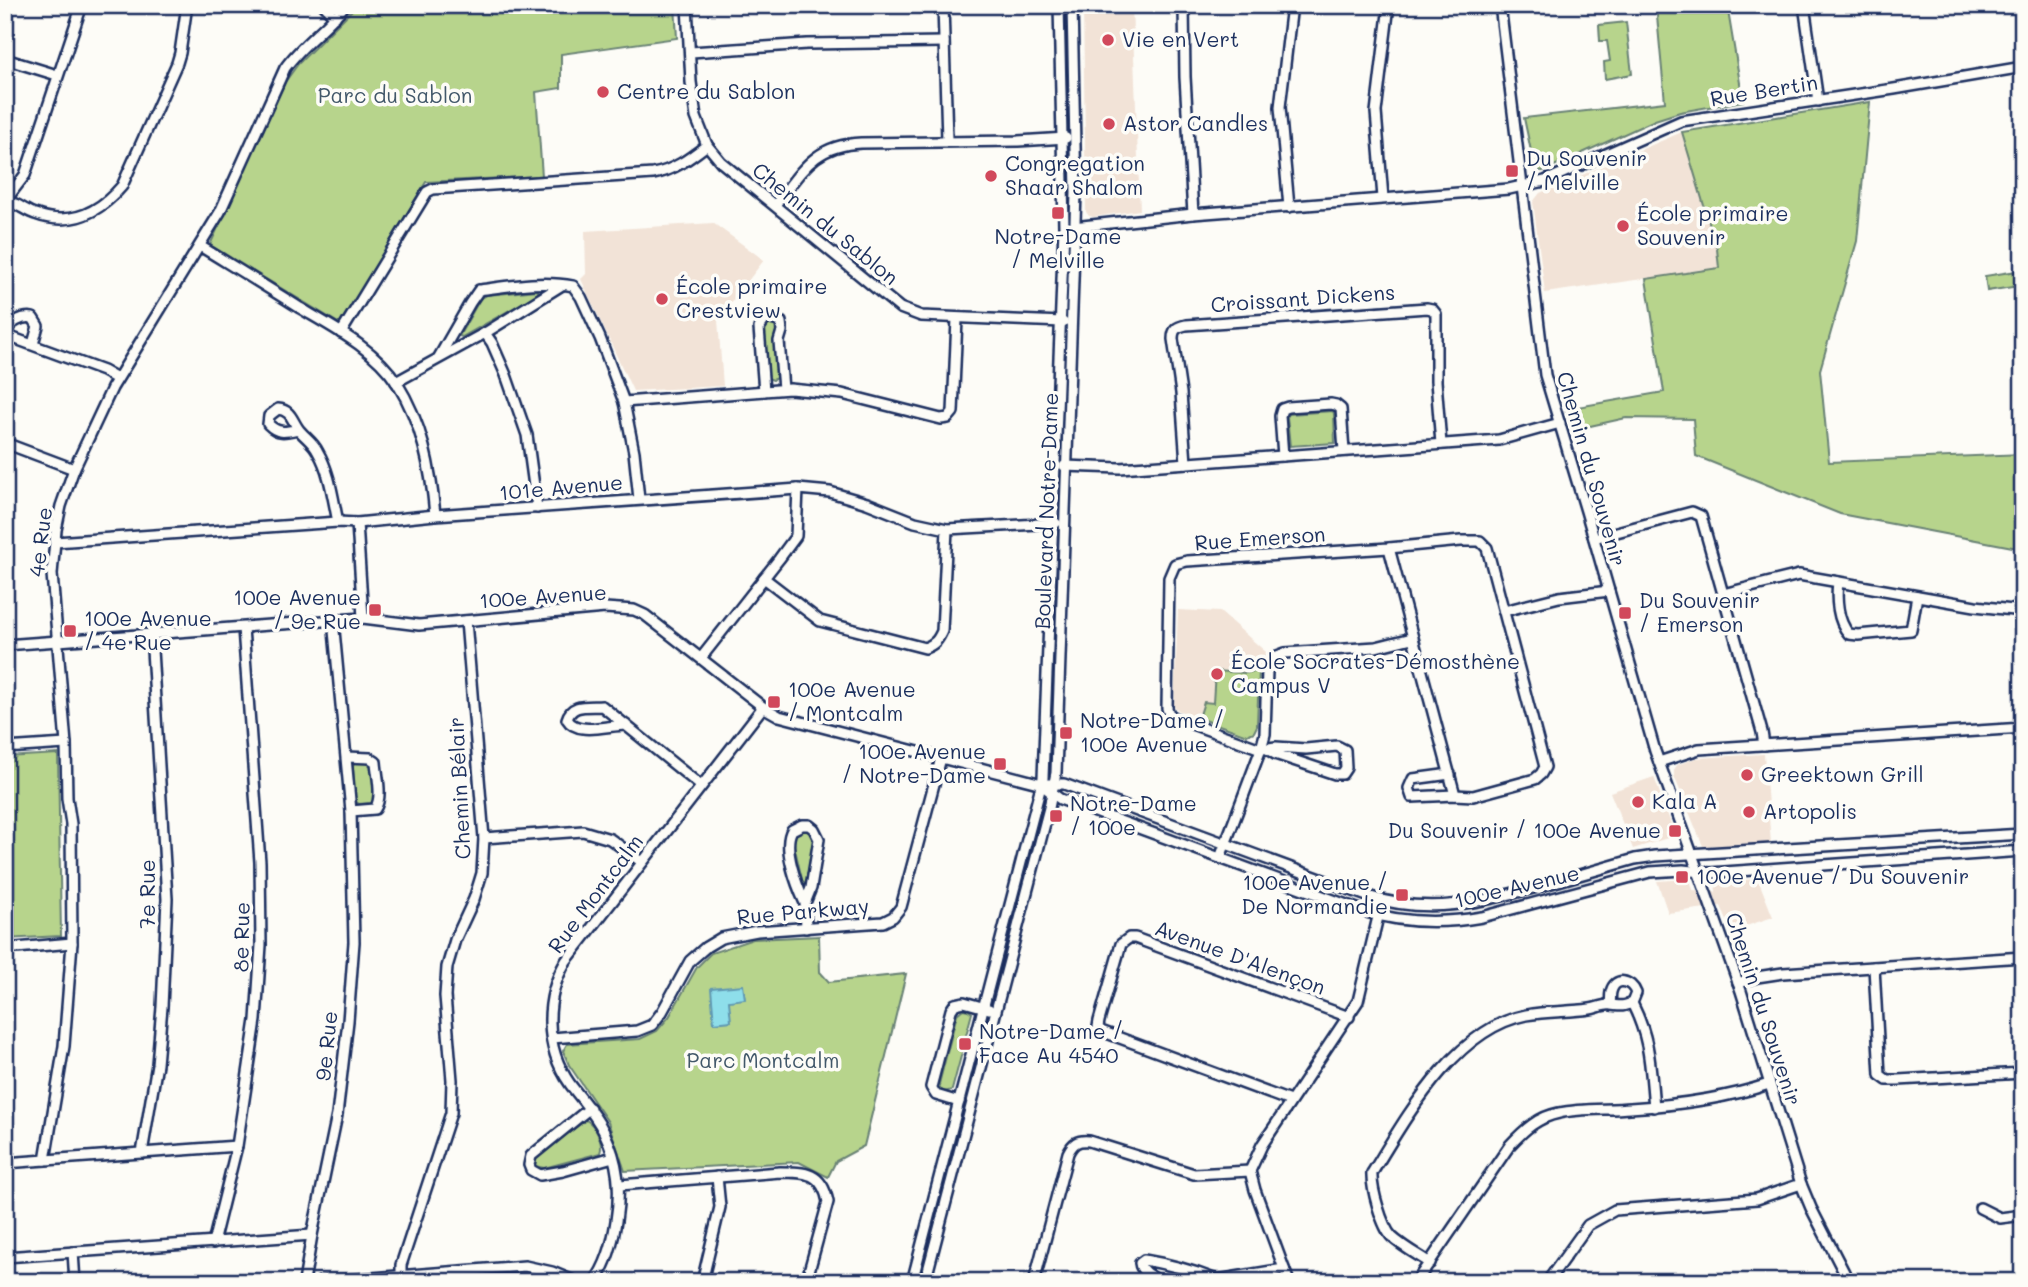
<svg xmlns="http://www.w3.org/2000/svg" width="2028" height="1287" viewBox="0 0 2028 1287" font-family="Mali,sans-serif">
<rect width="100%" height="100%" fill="#fdfcf7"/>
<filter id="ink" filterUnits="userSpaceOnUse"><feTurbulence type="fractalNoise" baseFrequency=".0143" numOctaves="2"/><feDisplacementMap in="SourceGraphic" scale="14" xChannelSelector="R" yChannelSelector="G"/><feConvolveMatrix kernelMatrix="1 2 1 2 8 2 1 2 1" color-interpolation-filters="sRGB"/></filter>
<g filter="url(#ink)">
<g fill="#f2e3d7">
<polygon points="1083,5 1132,5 1140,210 1093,217 1089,216 1086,212"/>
<polygon points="1682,132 1717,249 1719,268 1545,293 1533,202 1536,198 1540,193"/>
<polygon points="713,223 764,260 718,320 723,386 633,391 581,279 586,274 585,231"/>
<polygon points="1178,610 1220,612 1266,652 1260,662 1257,726 1252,734 1247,735 1179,711 1174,706"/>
<polygon points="1764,754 1771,843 1703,846 1674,776 1674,770 1677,765 1696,758"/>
<polygon points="1654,777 1674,832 1674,836 1633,849 1610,792"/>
<polygon points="1690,879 1693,890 1716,892 1715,882 1717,881 1758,879 1773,917 1731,931 1721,906 1668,913 1657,881"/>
</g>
<g fill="#b7d48c" stroke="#698275" stroke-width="2">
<polygon points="357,5 675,5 677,38 561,54 561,88 536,92 542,176 426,182 340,324 210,245 285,82 298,64"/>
<polygon points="1656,5 1727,5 1743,101 1680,112 1655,120 1543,171 1535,170 1524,118 1665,102"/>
<polygon points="1626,22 1632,74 1605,79 1604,62 1610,61 1607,41 1600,41 1599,25"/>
<polygon points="1870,102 1857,241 1820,370 1829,462 2023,454 2023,549 1840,514 1696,456 1693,419 1626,418 1572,430 1566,409 1664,392 1646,279 1719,268 1717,249 1682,132"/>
<polygon points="2017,271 2019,286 1987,291 1985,276"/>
<polygon points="538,290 538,294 462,337 459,336 480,299 487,295"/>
<polygon points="771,323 775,324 777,330 775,336 777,377 773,380 768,378 764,329 766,325"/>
<polygon points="1333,411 1334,414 1335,443 1290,446 1287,417 1289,414"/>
<polygon points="1259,670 1257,726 1254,732 1247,735 1199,718 1204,702 1213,703 1215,671 1246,673"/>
<polygon points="58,754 61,936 5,939 5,757"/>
<polygon points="368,761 372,765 374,801 371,803 359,804 355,801 353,765 355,762"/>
<polygon points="802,830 809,831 815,841 804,888 793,841 795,834"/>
<polygon points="819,936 820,972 829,982 906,974 864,1146 836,1161 828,1177 799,1162 625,1171 608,1122 569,1065 563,1051 567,1044 640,1039 657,1031 669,1017 697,967 711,953 753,939"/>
<polygon points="963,1009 968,1010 972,1013 965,1039 962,1039 961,1044 964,1045 952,1090 944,1092 940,1089 939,1084 957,1014"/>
<path d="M586 1120C595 1125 604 1142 600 1153L544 1168 535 1166V1158Z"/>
</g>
<polygon fill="#8edeea" stroke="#6098b2" stroke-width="2" points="743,985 745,999 729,1001 731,1021 714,1023 711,988"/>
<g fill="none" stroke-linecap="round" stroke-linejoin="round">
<defs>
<g id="minor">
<polyline points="324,5 335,17"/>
<polyline points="687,5 691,82 696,117 707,145 721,162 900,308 921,316 1063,322"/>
<polyline points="943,5 947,140"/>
<polyline points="1184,5 1185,77 1193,214"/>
<polyline points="1500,5 1545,375 1586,511 1655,751 1741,991 1801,1184 1811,1208 1849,1282"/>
<polyline points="1804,5 1818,101"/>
<polyline points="691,52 807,44 944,42"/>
<polyline points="5,59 57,75"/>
<polyline points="1383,198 1376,112 1389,5"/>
<path d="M5 200C8 202 12 203 15 204 22 207 28 212 35 214 70 227 99 213 122 186L177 63 180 53 187 5"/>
<polyline points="5,201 25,175 82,5"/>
<path d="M775 205C802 171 814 145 861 143L1018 141 1066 138"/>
<polyline points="1289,207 1280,107 1292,5"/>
<polyline points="1073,227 1193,214 1509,189 1545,181 1681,121 1894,89 2023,67"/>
<path d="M200 246C234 267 267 287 300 308 334 328 375 349 397 383 422 423 431 468 435 515"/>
<path d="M5 332C10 322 23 316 33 318L38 326 33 344"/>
<path d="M341 333 427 192 433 189 653 174C675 170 690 158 707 145"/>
<polyline points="485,333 492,343 506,375 527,435 537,508"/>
<polyline points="5,335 103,371 117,379"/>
<path d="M439 357 470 303 479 290C509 286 543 280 573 286L581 297 600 338 624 402 634 452 639 499"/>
<polyline points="396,382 485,333 562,285"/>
<polyline points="764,391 759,328 764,321 769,318 781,322 782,331 779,341 783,389"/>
<polyline points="624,402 790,389 842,394 941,419 948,418 953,412 957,319"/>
<path d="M298 429C285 432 278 434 268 424L269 416 278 409C292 410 292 422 300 431 306 438 314 443 318 452 330 472 333 499 338 522"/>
<polyline points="5,443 74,469"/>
<polyline points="1283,456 1280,416 1282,409 1288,407 1331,404 1336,405 1341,409 1344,451"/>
<path d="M1186 463 1181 393 1173 339C1173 329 1177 327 1186 325L1427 308 1432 309 1436 314V381L1441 444"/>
<polyline points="1064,466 1120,468 1499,440 1560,423"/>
<polyline points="357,523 363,618"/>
<polyline points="1594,538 1692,512 1701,516 1762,732 1764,745"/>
<polyline points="55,542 338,522 357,523 435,515 798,489 830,492 867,503 915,522 947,529 1056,523"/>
<polyline points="1389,548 1455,795"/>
<path d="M764 578 820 621 925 648C935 644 938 640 942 631L947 529"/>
<path d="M1838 582C1836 598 1837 621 1849 634L1858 635 1911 630 1917 596"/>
<polyline points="1723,594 1799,575 1975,606 2023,611"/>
<polyline points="1504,611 1559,597 1609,591"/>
<path d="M5 645 363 618 419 625 605 608 634 610 645 615 763 707 779 716 1042 784H1064L1367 896C1430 916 1481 902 1541 886 1573 877 1604 868 1635 859L1655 856 2023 834"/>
<polyline points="701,658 779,559 796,536 798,489"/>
<path d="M626 725C608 725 577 736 567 719 572 703 587 707 602 706L701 786"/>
<polyline points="5,748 66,744"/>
<polyline points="1267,749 1275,754 1335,774 1342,774 1346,768 1345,750 1337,746 1306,749 1276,747 1261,749 1175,718 1169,714 1167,708 1169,578 1175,564 1187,561 1389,548 1461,541 1480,541 1487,548 1545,767 1541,774 1535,779 1473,796 1455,795 1412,797 1409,788 1413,779 1450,774"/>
<path d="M347 757 370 758 376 762C377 776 383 797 375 809L351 811"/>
<polyline points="1659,762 1699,749 2023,728"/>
<path d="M1048 790 1060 799 1363 911C1401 923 1442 924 1482 917L1650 872 1683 870 1710 873 2023 851"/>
<polyline points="484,838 583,831 610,839 642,862"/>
<polyline points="1220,858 1261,749 1265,734 1267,670 1272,658 1285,653 1376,647 1412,638"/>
<path d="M805 903C797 886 782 847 792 830L802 825H809L814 829 819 839 811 888 805 903 806 928"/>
<polyline points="5,949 72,943"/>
<polyline points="1874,967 1880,1075 1887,1080 1898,1080 2023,1073"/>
<polyline points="1738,983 1757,977 1783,973 2023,957"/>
<path d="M1610 1004C1611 1000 1610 996 1611 992 1615 976 1631 980 1636 993L1632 1003C1651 1041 1650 1066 1654 1107"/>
<polyline points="552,1038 637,1031 652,1025 662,1012 690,961 706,947 721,938 757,931 883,922 893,917 901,907 941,758"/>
<polyline points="1290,1101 1101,1031 1098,1027 1099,1021 1121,944 1129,938 1135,938 1349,1017"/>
<polyline points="959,1102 936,1095 931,1087 951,1010 955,1004 964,1002 989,1009"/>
<polyline points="590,1108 531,1156 529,1165 531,1170 540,1175 563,1171 613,1157"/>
<polyline points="142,1153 157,1064 162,1007 167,899 151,633"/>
<path d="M45 1160 64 1046 72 943 71 824 67 798 66 744 52 574 56 530 61 506 74 469 112 388 220 212 285 68C302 44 327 28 345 5"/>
<polyline points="5,1163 237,1146"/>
<path d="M620 1185 780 1172C806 1172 822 1172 828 1202L806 1282"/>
<polyline points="1980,1208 2000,1218 2023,1215"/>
<polyline points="213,1243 237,1146 256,1020 261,945 260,862 243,628"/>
<polyline points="73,1252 75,1282"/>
<polyline points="5,1257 312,1235"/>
<path d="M1430 1263C1418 1255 1403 1247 1392 1237 1382 1227 1371 1188 1372 1173 1407 1116 1455 1029 1526 1015 1547 1011 1569 1012 1590 1009 1597 1008 1605 1004 1611 1005 1621 1006 1621 1007 1632 1003"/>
<polyline points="401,1274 401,1265 451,1113 452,1080 445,996 447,967 455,940 474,899 482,873 484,838 466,621"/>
<polyline points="1211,1281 1284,1269"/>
<polyline points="304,1282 312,1235 337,1115 348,1021 354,942 351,811 333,620"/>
<polyline points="320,1282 525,1266 552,1272 576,1282"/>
<path d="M594 1282C607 1265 613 1242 616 1221 621 1189 619 1163 604 1132 595 1114 582 1100 570 1084 544 1047 544 999 566 961L763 707"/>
<polyline points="702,1282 720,1207 717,1177"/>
<polyline points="912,1282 1043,778 1064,227 1059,5"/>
<polyline points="925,1282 1049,808 1056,773 1076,193 1072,5"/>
<path d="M1034 1282 1068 1153C1073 1143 1077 1140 1089 1141L1194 1174 1250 1171"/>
<path d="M1161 1282C1153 1277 1141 1273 1140 1263L1144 1260C1168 1264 1191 1270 1214 1279"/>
<polyline points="1289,1282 1255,1190 1250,1171 1262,1145 1358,1001 1382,900"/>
<path d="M1416 1282 1510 1145C1524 1130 1538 1117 1559 1113 1582 1108 1607 1110 1630 1108 1678 1105 1724 1099 1769 1084"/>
<polyline points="1547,1282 1588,1225 1615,1210 1757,1199 1801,1184"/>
</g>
</defs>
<use href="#minor" stroke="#1b2f5e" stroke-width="14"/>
<use href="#minor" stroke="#fdfcf7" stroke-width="9"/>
</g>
</g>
<g fill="#d1495b" stroke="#fdfcf7" stroke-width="2.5">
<circle cx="1108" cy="40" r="7"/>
<circle cx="603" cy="92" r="7"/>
<circle cx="1109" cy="124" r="7"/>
<rect x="1505" y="164" width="14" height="14" rx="3.5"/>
<circle cx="991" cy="176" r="7"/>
<rect x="1051" y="206" width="14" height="14" rx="3.5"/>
<circle cx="1623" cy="226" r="7"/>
<circle cx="662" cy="299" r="7"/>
<rect x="368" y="603" width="14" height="14" rx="3.5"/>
<rect x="1618" y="606" width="14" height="14" rx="3.5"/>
<rect x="63" y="624" width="14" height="14" rx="3.5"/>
<circle cx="1217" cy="674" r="7"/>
<rect x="767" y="695" width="14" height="14" rx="3.5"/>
<rect x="1059" y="726" width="14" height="14" rx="3.5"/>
<rect x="993" y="757" width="14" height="14" rx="3.5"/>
<circle cx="1747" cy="775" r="7"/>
<circle cx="1638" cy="802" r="7"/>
<circle cx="1749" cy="812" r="7"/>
<rect x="1049" y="809" width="14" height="14" rx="3.5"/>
<rect x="1668" y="824" width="14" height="14" rx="3.5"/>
<rect x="1675" y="870" width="14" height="14" rx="3.5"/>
<rect x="1395" y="888" width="14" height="14" rx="3.5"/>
<rect x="958" y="1037" width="14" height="14" rx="3.5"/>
</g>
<g text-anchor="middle" stroke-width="7" stroke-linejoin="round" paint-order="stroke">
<g font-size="21" fill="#1b2f5e" stroke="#fdfcf7" text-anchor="start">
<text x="1122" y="47">Vie en Vert</text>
<text x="617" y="99">Centre du Sablon</text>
<text x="1123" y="131">Astor Candles</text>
<text x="1526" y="166">Du Souvenir<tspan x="1526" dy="24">/ Melville</tspan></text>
<text x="1005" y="171">Congregation<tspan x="1005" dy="24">Shaar Shalom</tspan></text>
<text x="1637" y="221">École primaire<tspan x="1637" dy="24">Souvenir</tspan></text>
<text x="1058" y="244" text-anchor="middle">Notre-Dame<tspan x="1058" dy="24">/ Melville</tspan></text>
<text x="676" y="294">École primaire<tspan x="676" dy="24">Crestview</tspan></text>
<text x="361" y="605" text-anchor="end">100e Avenue<tspan x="361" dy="24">/ 9e Rue</tspan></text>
<text x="1639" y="608">Du Souvenir<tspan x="1639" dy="24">/ Emerson</tspan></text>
<text x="84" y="626">100e Avenue<tspan x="84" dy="24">/ 4e Rue</tspan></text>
<text x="1231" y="669">École Socrates-Démosthène<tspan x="1231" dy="24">Campus V</tspan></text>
<text x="788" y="697">100e Avenue<tspan x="788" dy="24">/ Montcalm</tspan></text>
<text x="1080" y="728">Notre-Dame /<tspan x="1080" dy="24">100e Avenue</tspan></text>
<text x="986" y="759" text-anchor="end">100e Avenue<tspan x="986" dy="24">/ Notre-Dame</tspan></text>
<text x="1761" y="782">Greektown Grill</text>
<text x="1652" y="809">Kala A</text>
<text x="1070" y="811">Notre-Dame<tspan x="1070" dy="24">/ 100e</tspan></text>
<text x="1763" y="819">Artopolis</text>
<text x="1661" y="838" text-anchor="end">Du Souvenir / 100e Avenue</text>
<text x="1696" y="884">100e Avenue / Du Souvenir</text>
<text x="1388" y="890" text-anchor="end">100e Avenue /<tspan x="1388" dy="24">De Normandie</tspan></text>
<text x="979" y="1039">Notre-Dame /<tspan x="979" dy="24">Face Au 4540</tspan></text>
</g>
<g font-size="21" fill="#1b2f5e" stroke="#fdfcf7">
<text transform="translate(1764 91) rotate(-9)" y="7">Rue Bertin</text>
<text transform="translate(825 224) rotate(39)" y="7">Chemin du Sablon</text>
<text transform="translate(1303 299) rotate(-4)" y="7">Croissant Dickens</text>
<text transform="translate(1591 469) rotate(74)" y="7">Chemin du Souvenir</text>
<text transform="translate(561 488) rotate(-5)" y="7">101e Avenue</text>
<text transform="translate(1047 511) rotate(-88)" y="7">Boulevard Notre-Dame</text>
<text transform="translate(1260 539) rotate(-4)" y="7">Rue Emerson</text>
<text transform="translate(41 542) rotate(-83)" y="7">4e Rue</text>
<text transform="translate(543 597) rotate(-4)" y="7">100e Avenue</text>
<text transform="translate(460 788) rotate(-93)" y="7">Chemin Bélair</text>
<text transform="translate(1517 887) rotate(-13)" y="7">100e Avenue</text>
<text transform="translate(148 894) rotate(-90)" y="7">7e Rue</text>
<text transform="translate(596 894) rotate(-53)" y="7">Rue Montcalm</text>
<text transform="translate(803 912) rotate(-5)" y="7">Rue Parkway</text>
<text transform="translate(242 937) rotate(-89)" y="7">8e Rue</text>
<text transform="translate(1240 958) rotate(20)" y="7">Avenue D'Alençon</text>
<text transform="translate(1763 1009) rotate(72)" y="7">Chemin du Souvenir</text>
<text transform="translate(327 1046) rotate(-84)" y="7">9e Rue</text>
</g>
<g font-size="21" fill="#42586a" stroke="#fdfcf7">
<text x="395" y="103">Parc du Sablon</text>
<text x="763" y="1068">Parc Montcalm</text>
</g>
</g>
<rect width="2028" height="1287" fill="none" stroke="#fdfcf7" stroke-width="28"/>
<rect x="14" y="14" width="2000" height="1259" fill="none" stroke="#1b2f5e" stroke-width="2.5" filter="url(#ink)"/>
</svg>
